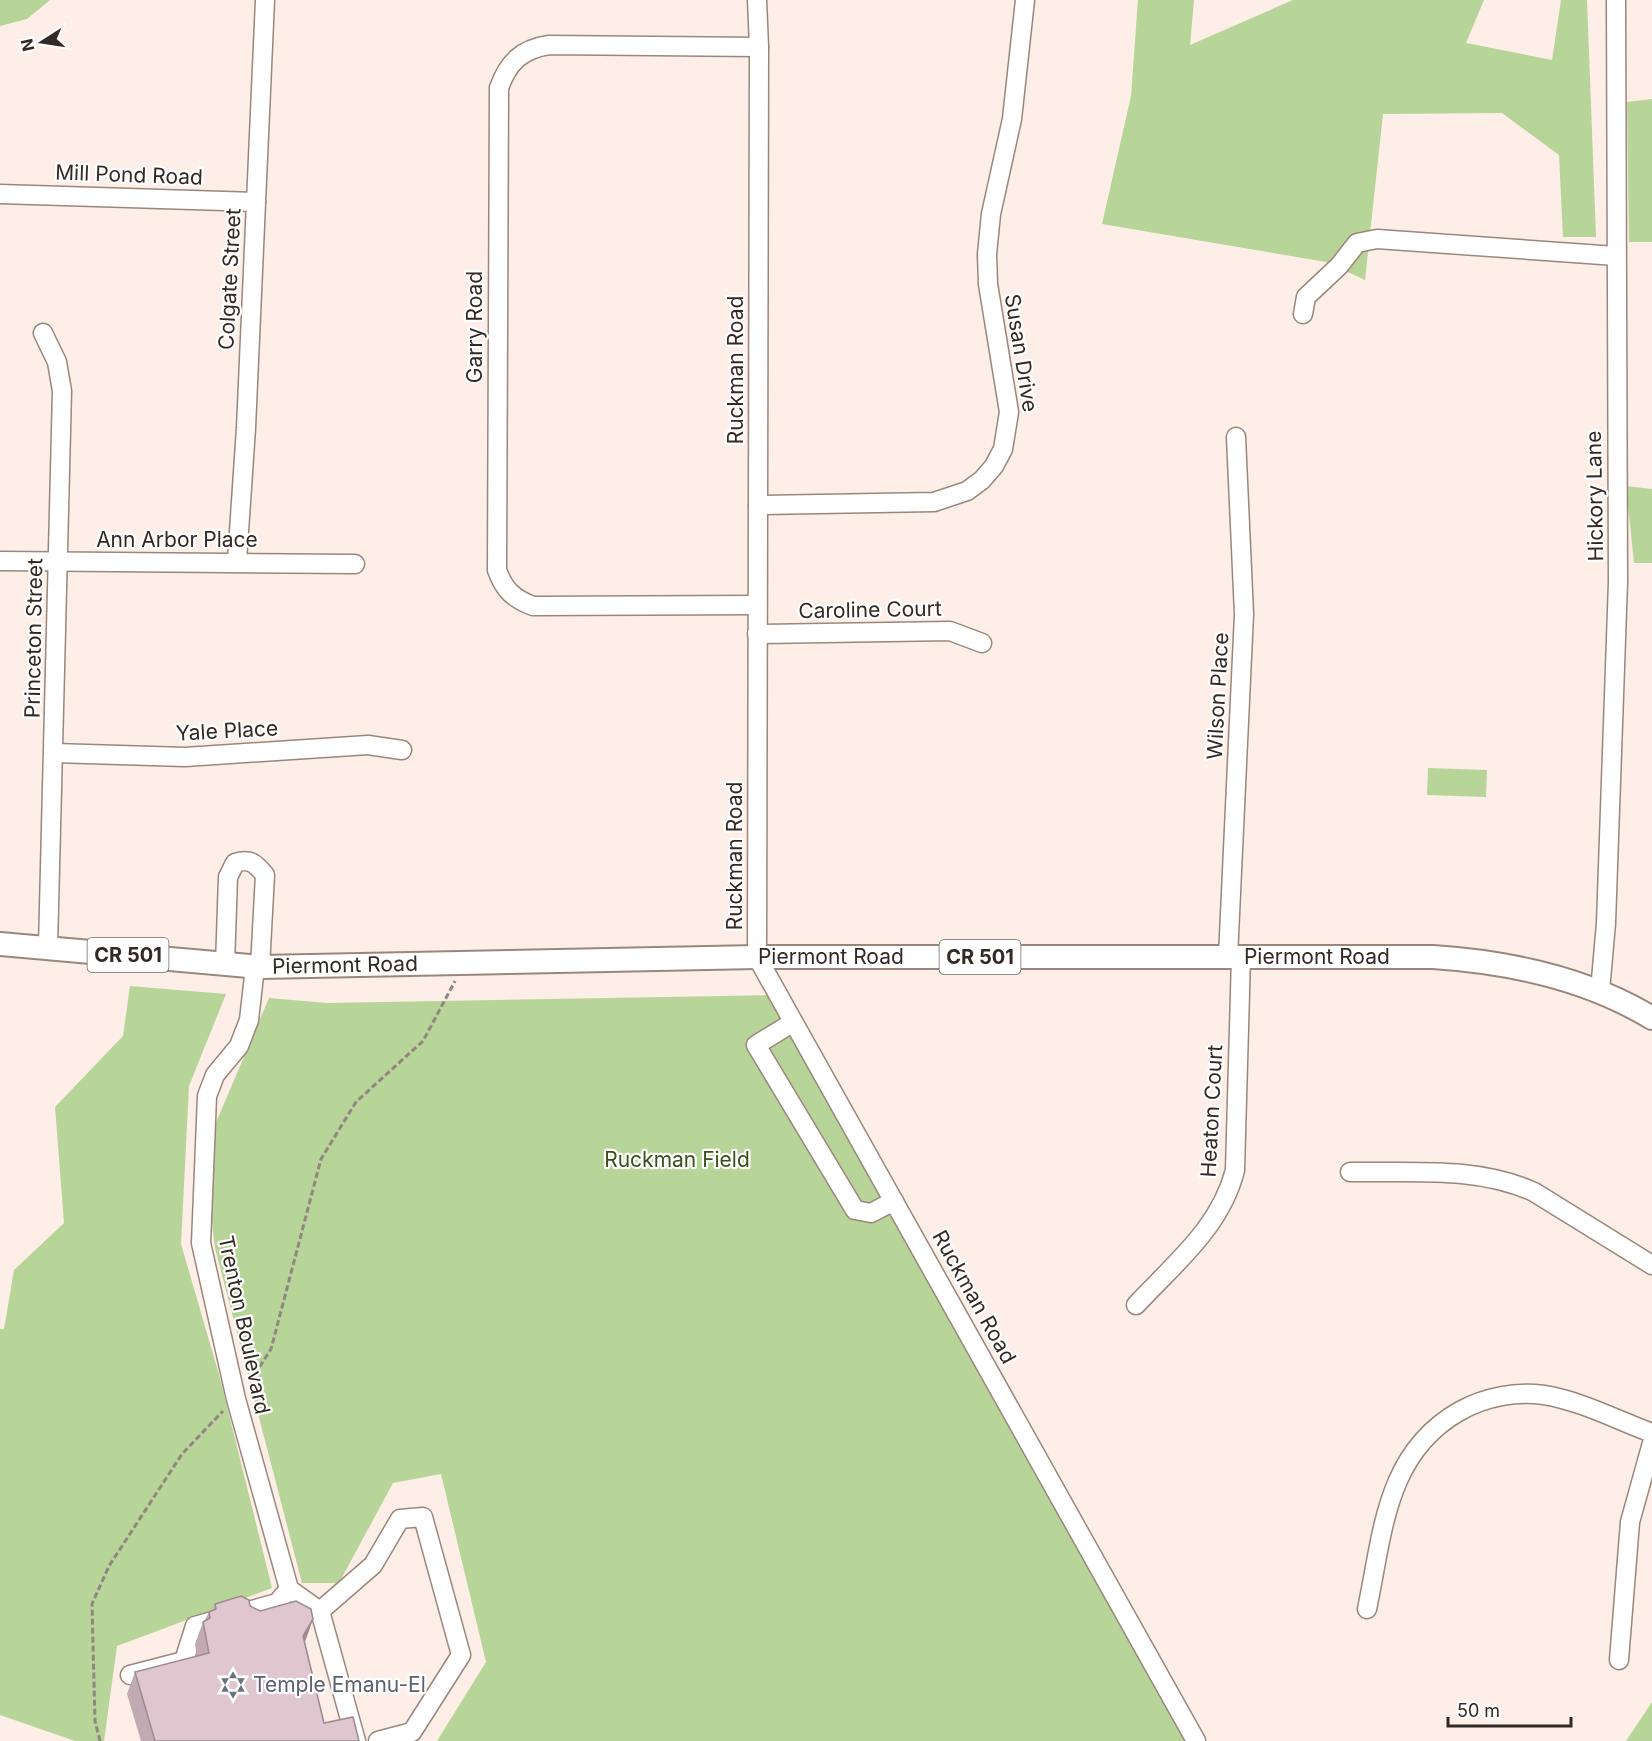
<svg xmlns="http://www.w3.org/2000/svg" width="1652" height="1741" viewBox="0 0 1652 1741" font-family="Inter,sans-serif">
<rect width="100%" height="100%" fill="#fdeee7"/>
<g fill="#b7d499">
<polygon points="0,0 50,0 27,19 0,26"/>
<polygon points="1138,0 1194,0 1190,45 1293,0 1484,0 1466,43 1552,60 1561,0 1587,0 1596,237 1563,237 1559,155 1502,113 1383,114 1365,280 1326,262 1102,224 1131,96"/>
<polygon points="1652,99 1652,242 1629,242 1627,102"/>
<polygon points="1626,486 1652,489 1652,563 1634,563"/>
<polygon points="1428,768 1487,770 1486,797 1427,795"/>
<polygon points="130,986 226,994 189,1086 181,1244 220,1378 272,1588 117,1646 104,1741 75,1741 0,1715 0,1329 4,1329 14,1270 64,1223 55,1107 123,1036"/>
<polygon points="771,995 1198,1741 437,1741 486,1662 441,1474 393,1483 339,1583 302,1583 215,1248 203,1153 269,998 327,1003"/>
<polygon points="1652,1702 1652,1741 1626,1741"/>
</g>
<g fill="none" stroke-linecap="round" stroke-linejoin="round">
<defs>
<g id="minor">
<polyline points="757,0 759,47 757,957 1196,1741"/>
<polyline points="0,194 256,202"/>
<polyline points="1303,314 1306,297 1339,266 1357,243 1377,239 1616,256"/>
<polyline points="43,333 57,362 62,391 48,947"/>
<polyline points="758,505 934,502 967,491 982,480 994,466 1003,449 1009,412 988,284 987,254 991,214 1012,119 1025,0"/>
<polyline points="0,561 355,564"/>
<polyline points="237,561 246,428 265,0"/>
<path d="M756 605 533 606C514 599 504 590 497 570L499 88C508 62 522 49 549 45L759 47"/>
<polyline points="757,634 950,631 982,643"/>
<polyline points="54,753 185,757 368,745 402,750"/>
<polyline points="1228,957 1244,614 1236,437"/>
<path d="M225 965 228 877 235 863C250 858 255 863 265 875L260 967"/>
<polyline points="255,967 249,1020 239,1046 215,1075 207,1096 201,1243 236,1399 289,1589 320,1611"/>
<polyline points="1600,991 1606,923 1618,582 1616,0"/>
<polyline points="792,1023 756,1045 855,1210 871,1213 894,1201"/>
<path d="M1350 1172C1412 1173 1477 1166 1534 1192L1652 1265"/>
<path d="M1136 1305C1174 1264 1221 1227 1235 1170L1241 957"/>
<path d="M1367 1609C1383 1534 1385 1453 1460 1411 1485 1397 1516 1391 1544 1395 1581 1401 1617 1420 1652 1433"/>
<polyline points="320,1611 373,1565 400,1519 423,1517 461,1655 412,1732 378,1741"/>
<polyline points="320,1611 356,1741"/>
<polyline points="1619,1660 1630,1522 1652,1443"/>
<polyline points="130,1675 184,1661 195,1626 277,1603 289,1589"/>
</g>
<g id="major">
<path id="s1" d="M0 944 260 967 757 957H1433C1509 962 1586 978 1652 1018"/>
</g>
</defs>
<use href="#minor" stroke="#9b867a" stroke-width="21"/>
<use href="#major" stroke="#9b867a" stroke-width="26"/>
<g stroke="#928681" stroke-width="3" stroke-dasharray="6 3" stroke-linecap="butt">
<polyline points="250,1382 271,1349 321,1159 356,1102 423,1041 455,981"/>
<polyline points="100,1741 95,1721 92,1604 109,1566 182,1454 223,1411"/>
</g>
<use href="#minor" stroke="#fff" stroke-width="18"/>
<use href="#major" stroke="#fff" stroke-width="22"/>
</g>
<polygon fill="#c1aab1" points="215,1604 250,1606 305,1642 324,1723 359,1741 141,1741 127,1694 135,1672 197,1657 195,1644 203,1622 205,1620 209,1612 213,1610"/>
<polygon fill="#9d8b90" points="313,1619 305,1642 303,1636"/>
<polygon fill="#e0c6ce" stroke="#9d8b90" stroke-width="1.5" points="241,1596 249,1600 250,1606 260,1611 296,1601 311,1609 313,1619 303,1636 324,1723 353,1717 359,1741 155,1741 135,1672 209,1653 203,1622 210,1618 209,1612 216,1609 215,1604"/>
<defs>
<symbol id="synagogue-bare" viewBox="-9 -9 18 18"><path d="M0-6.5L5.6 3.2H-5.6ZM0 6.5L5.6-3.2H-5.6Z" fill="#6b7280" stroke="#fff" stroke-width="2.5" paint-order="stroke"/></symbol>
</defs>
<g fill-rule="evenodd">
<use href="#synagogue-bare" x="214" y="1666" width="38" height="38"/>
</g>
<g text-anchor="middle" stroke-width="4.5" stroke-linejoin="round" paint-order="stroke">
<g fill="#fff" stroke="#706966" stroke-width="1.5">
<rect x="87.5" y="938" width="81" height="34" rx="4.5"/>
<rect x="939.5" y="940" width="81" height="34" rx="4.5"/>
</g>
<g font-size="20" font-weight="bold" fill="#322925">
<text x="128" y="962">CR 501</text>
<text x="980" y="964">CR 501</text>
</g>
<g font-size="21" fill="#322925" stroke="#fff">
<text transform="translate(129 175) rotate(2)" y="7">Mill Pond Road</text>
<text transform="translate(230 279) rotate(-87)" y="7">Colgate Street</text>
<text transform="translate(475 327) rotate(-90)" y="7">Garry Road</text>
<text transform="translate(1021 353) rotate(81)" y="7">Susan Drive</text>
<text transform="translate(736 370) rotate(-90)" y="7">Ruckman Road</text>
<text transform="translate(1595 496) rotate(-91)" y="7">Hickory Lane</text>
<text x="177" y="547">Ann Arbor Place</text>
<text transform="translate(870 610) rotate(-1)" y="7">Caroline Court</text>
<text transform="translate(34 638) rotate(-89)" y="7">Princeton Street</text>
<text transform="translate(1218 696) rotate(-87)" y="7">Wilson Place</text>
<text transform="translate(227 731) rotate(-3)" y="7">Yale Place</text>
<text transform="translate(735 856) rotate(-90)" y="7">Ruckman Road</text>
<text dy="7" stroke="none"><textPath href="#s1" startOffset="832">Piermont Road</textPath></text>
<text dy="7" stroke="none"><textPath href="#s1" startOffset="1318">Piermont Road</textPath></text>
<text dy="7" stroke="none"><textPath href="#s1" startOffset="346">Piermont Road</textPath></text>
<text transform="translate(1212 1111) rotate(-87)" y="7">Heaton Court</text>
<text transform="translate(974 1297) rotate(61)" y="7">Ruckman Road</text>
<text transform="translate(244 1325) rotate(78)" y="7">Trenton Boulevard</text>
</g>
<g font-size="21" fill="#39501c" stroke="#fff">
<text x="677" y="1167">Ruckman Field</text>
</g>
<g font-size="21" fill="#5b616d" stroke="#fff" text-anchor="start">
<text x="253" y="1692">Temple Emanu-El</text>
</g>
</g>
<g transform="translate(42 42) rotate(258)" stroke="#ffffff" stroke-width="4.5" paint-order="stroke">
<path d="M0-4.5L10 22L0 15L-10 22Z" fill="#322925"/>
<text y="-9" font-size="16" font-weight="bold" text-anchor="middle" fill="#322925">N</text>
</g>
<path d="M1448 1717v9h123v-9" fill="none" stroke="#322925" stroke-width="3"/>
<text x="1457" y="1717" font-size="18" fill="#322925" stroke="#ffffff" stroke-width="4.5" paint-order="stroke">50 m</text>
</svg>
